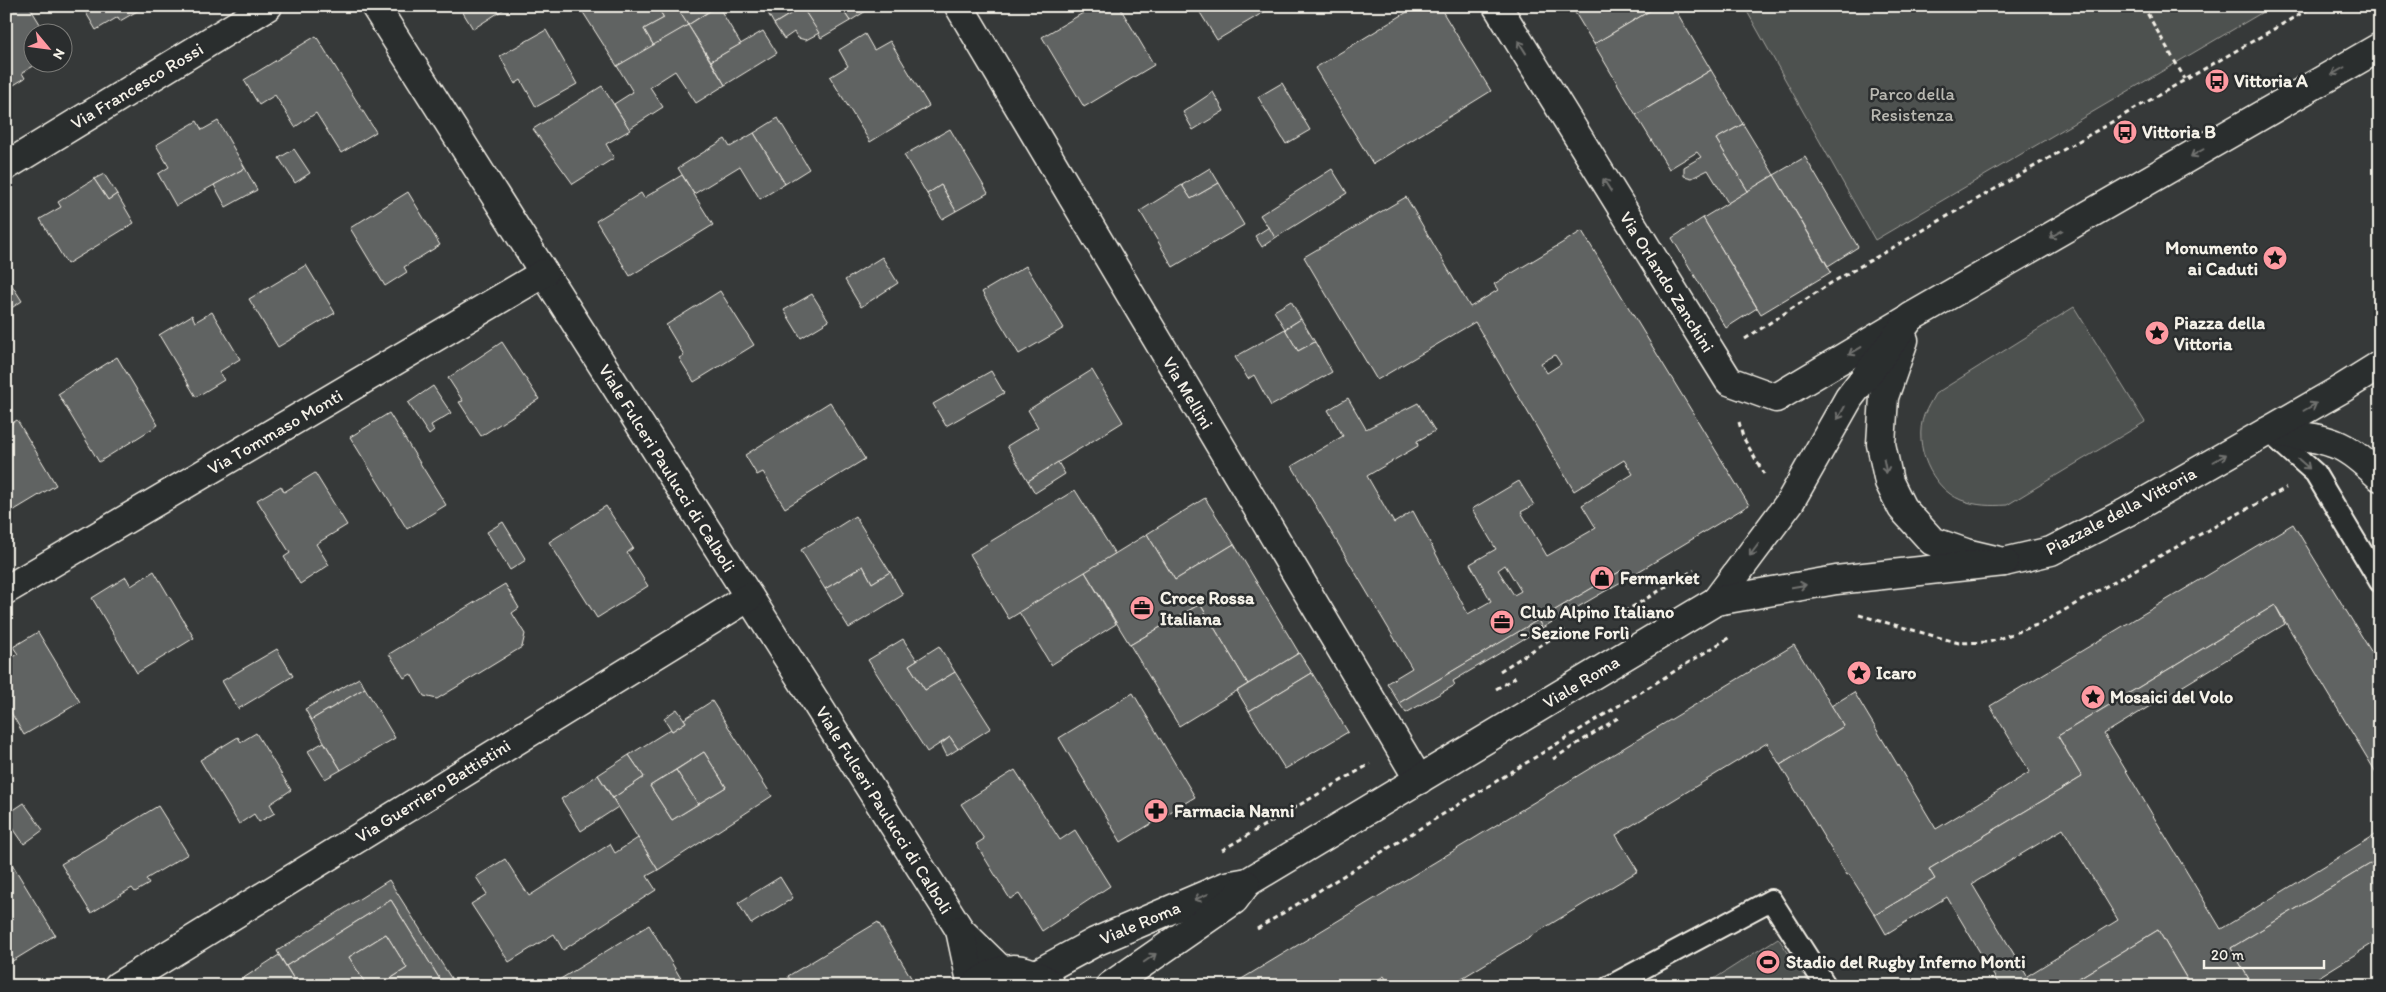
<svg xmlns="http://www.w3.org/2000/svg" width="2386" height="992" viewBox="0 0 2386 992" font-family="Itim,sans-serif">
<rect width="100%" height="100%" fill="#363939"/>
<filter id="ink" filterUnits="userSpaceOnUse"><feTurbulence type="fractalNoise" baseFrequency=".02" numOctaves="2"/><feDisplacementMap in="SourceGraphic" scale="10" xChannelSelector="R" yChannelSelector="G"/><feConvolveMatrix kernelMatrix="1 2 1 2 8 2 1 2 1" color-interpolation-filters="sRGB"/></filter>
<g filter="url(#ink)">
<g fill="#4e514f" stroke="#a1a19c">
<polygon points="1744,6 2273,6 1875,240"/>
<path d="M2074 307 2145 422 2007 505C1990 506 1977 506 1961 500 1931 488 1913 445 1924 415 1927 408 1931 401 1935 394Z"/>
<polygon points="1778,938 1811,986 1703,986"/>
</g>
<g fill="#616362" stroke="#f4f1e8" fill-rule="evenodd">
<polygon points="14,6 29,6 45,32 32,32 32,62 40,62 22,73 25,78 9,88 6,83 6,11"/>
<polygon points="82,6 146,6 120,21 118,17 96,30"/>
<polygon points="459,6 509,6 473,29"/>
<polygon points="579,6 657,6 664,18 644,29 654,46 617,66"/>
<polygon points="657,6 677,6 688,25 654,46 644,29 664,18"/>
<polygon points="680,6 717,6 688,25 677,8"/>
<polygon points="718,6 741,44 711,61 688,25"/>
<polygon points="764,6 803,6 774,24"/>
<polygon points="840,6 874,6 850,21"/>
<polygon points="840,6 850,21 821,38 802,7"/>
<polygon points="1085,6 1119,6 1154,65 1084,107 1042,37 1088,10"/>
<polygon points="1196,6 1274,6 1217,40"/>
<polygon points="1417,6 1439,6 1491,91 1373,164 1315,68"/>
<polygon points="1571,6 1658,6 1594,44"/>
<polygon points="1658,6 1673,6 1711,70 1636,115 1594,44"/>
<polygon points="802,7 819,33 806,40 798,38 794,32 784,39 774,24"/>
<polygon points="688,25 725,85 696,103 675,71 650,87 663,107 629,129 614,104 633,92 617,66"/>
<polygon points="546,30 577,84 536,107 521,80 515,84 500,56"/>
<polygon points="763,31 777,53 725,85 711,61"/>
<polygon points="865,34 874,50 890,41 929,106 870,142 830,77 848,66 839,50"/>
<polygon points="316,36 376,132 341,153 316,113 295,127 275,95 259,105 244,80"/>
<polygon points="1711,70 1743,124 1716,139 1748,191 1728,203 1708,170 1692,178 1684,176 1684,167 1701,157 1697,152 1669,169 1636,115"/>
<polygon points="1282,83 1310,130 1286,144 1258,97"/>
<polygon points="602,86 630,130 606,144 614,158 573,184 533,129"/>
<polygon points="1213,92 1224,111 1193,130 1183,112"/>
<polygon points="778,118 809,169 785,184 754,133"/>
<polygon points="197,121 202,130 218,121 245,168 176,206 158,174 169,167 156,145"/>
<polygon points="1743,124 1774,175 1748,191 1716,139"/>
<polygon points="950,129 988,193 956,211 941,185 927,194 904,155"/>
<polygon points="754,133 785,184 760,199 740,166 694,194 678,168 725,139 730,147"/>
<polygon points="294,149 310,173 295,183 279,158"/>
<polygon points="1805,157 1858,247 1828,266 1774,175"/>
<polygon points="245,168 257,190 226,207 214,185"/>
<polygon points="1210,168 1219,183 1191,199 1182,185"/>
<polygon points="1332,169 1347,193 1275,238 1260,215"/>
<polygon points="104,174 117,194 108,200 94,179"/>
<polygon points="682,175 713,225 630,276 596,221 641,193 644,198"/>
<polygon points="1774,175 1831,272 1761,314 1703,218"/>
<polygon points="94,179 108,200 117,194 134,223 67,264 40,219 61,207 58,202"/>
<polygon points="1219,183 1244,225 1173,267 1140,211 1182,185 1191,199"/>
<polygon points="941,185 956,211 942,219 927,194"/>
<polygon points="408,192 440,245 404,267 407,272 385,286 350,228"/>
<path d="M1406 197 1470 307 1498 290 1494 284 1582 231 1749 505 1626 579 1621 571 1399 703 1387 683 1412 668 1292 466 1343 436 1328 410 1348 398 1366 429 1418 403 1435 431 1417 441 1418 446 1367 476 1394 523 1413 511 1468 614 1491 601 1470 564 1496 549 1472 509 1519 481 1534 505 1521 512 1547 556 1596 528 1582 505 1633 474 1624 460 1574 491 1475 322 1377 380 1304 257ZM1555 355 1561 364 1547 373 1541 363ZM1505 565 1521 591 1514 595 1498 570Z"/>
<polygon points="1703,218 1757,308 1726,328 1672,238"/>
<polygon points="1269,227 1275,238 1262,247 1255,236"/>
<polygon points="882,257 898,283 861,307 845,280"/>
<polygon points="306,265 335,313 278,347 249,299"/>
<polygon points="1026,266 1064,328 1019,354 982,292"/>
<polygon points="6,276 22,301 7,311 11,318 6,321"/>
<polygon points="720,291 754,345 694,382 679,358 684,355 666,325"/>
<polygon points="812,294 829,321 801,338 784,310"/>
<polygon points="1291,301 1301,319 1285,329 1274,311"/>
<polygon points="212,312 240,359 219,372 224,380 196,397 159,335 192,315 195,322"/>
<polygon points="1301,319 1315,342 1298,351 1285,329"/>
<polygon points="1285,329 1298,351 1315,342 1332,372 1271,406 1254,375 1248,379 1235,357"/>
<polygon points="502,342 539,399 481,436 459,402 463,401 448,378"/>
<polygon points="117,357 158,425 99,462 58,394"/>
<polygon points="1092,370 1123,422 1028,481 1007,446 1038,427 1028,410"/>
<polygon points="991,371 1004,393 946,426 933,404"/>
<polygon points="433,386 451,413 431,425 434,431 429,435 408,403"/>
<polygon points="830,402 865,459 785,508 763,472 757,475 745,455"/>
<polygon points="389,413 446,505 407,529 350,437"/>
<polygon points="17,420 56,485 6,515 6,427"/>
<polygon points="1058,462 1065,474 1035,493 1028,481"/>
<polygon points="315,473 347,525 316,544 329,565 300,584 284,557 290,553 257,500 281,486 284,492"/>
<polygon points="1075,490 1115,554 1009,619 970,554"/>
<polygon points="1205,498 1234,544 1175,580 1147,534"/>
<polygon points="606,506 633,548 627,553 648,586 597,618 549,542"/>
<polygon points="855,516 890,572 872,583 863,566 825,589 801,550"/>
<polygon points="503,522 526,560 510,570 487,532"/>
<polygon points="2293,524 2380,666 2380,779 2275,605 2058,736 2082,777 1929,869 1935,879 1875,915 1849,874 1847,875 1839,862 1780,765 1844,726 1831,706 1854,692 1936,829 2030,772 1990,706"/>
<polygon points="1147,534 1175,580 1234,544 1299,653 1248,684 1200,604 1130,645 1085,572"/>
<polygon points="863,566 872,583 890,572 903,595 849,628 825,589"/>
<polygon points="154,571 194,638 137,673 92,598 126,577 131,586"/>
<polygon points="1621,571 1626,579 1542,628 1538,620"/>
<polygon points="1085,572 1116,624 1051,665 1019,612"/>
<polygon points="505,584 519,608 512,613 525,634 522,647 437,699 424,696 411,674 404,678 389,654"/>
<polygon points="1200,604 1248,684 1179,726 1130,645"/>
<path d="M2275 605 2285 624 2104 734 2221 929 2380 832V858L2231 948 2253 986H2191L2158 930 2066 986H2000L1947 897 1886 934 1875 915 1935 879 1929 869 2082 777 2058 736ZM2063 829 2118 920 2027 976 1972 884Z"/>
<polygon points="1538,620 1542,628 1453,681 1455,685 1406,713 1399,703"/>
<polygon points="38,632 80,702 24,735 6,704 6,662 18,654 13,647"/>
<polygon points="903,639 917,660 909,665 925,690 955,672 991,728 958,749 950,737 927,752 868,660"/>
<polygon points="1794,645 1844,726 1780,765 1767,743 1616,835 1638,871 1449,986 1390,986 1384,976 1368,986 1230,986"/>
<polygon points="939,646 955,672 925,690 909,665"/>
<polygon points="277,649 293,676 238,709 222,681"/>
<polygon points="1299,653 1312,673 1249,711 1237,691"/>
<polygon points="1312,673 1348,732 1285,769 1249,711"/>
<polygon points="359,678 365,688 311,720 305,709"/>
<polygon points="365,688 395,738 341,770 311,720"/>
<polygon points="1133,693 1195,797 1121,842 1059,738"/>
<path d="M712 701 772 796 658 870 613 798 644 777 629 755 671 729 672 731 686 722 684 719ZM704 752 726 787 672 820 650 786Z"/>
<polygon points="677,709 686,722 672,731 664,718"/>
<polygon points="256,733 291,790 270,804 275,813 259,822 254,814 239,824 200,760 238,737 241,742"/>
<polygon points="950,737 958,749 947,756 941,744"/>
<polygon points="324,742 341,770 325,779 308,751"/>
<polygon points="704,752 726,787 698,804 676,770"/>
<polygon points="629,755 644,777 613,798 598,775"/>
<polygon points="676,770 698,804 672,820 650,786"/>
<polygon points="1015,770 1060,840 1075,830 1110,886 1042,931 1019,894 1010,899 976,844 984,839 961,804"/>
<polygon points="598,775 618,807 581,831 561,799"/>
<polygon points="24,803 43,830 24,844 6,818 6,815"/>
<polygon points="158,806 188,854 146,879 149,884 135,892 132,888 91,913 61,864"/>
<polygon points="638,838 658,870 647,876 656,890 563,950 554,934 509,962 471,904 487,894 476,877 505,859 529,896 610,844 615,853"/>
<polygon points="6,854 55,935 6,965"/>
<polygon points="2380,858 2380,939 2304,986 2253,986 2231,948"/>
<polygon points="780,877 793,898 751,924 738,903"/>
<polygon points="389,880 456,986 444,986 391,900 286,966 277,951"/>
<polygon points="391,900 444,986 379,986 407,968 386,934 349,957 365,983 361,986 298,986 286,966"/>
<polygon points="878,922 916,986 794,986 788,976"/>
<polygon points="649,925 683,982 677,986 549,986"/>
<polygon points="2158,930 2191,986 2066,986"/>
<polygon points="386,934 407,968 379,986 367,986 349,957"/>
<polygon points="279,955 298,986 242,986 239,981"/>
</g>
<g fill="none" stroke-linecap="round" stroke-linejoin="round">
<defs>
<g id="lane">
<polyline points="2268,431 2315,473 2380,582"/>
<polyline points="1610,986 1771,900 1826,986"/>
</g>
<g id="street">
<polyline points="375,6 960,930 1001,970"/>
<polyline points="959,6 1419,780"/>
<polyline points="1497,6 1729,381 1776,398 1910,318"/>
<polyline points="6,166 268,6"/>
<path d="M2268 431C2291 435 2318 436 2340 446 2355 453 2368 466 2380 477"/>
<polyline points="6,590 544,273"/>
<polyline points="960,930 972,986"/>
<polyline points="118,986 749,597"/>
</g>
<g id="secondary">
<polyline points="1904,340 1884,397 1881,444 1889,482 1902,508 1932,541 1966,553 2004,562 2051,551 2127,512 2343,388 2380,365"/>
<polyline points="1716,601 1790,502 1849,398 1911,317 2380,47"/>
<polyline points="1036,974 1095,942 1226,886 1248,882 1716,601 1836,580 2004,562"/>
<path d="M974 986C1000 964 1022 964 1049 983"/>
<polyline points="1110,986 1234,900 1246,884"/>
</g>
</defs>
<use href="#lane" stroke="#f4f1e8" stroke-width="24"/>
<use href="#street" stroke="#f4f1e8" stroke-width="31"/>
<use href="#secondary" stroke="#f4f1e8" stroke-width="31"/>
<g stroke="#f4f1e8" stroke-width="3" stroke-dasharray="5 4" stroke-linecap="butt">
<polyline points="2143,6 2185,79"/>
<polyline points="1745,339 1831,283 2314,6"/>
<polyline points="1739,422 1743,437 1764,474"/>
<polyline points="1624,612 1694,570"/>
<polyline points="1859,615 1959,643 1990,642 2042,623 2145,564 2286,488"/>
<polyline points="1500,671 1565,630"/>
<polyline points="1496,689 1516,677"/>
<polyline points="1553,759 1618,718"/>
<polyline points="1222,850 1370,764"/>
<polyline points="1257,929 1730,637"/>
</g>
<use href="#lane" stroke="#2a2d2e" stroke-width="20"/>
<use href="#street" stroke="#2a2d2e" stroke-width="28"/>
<use href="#secondary" stroke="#2a2d2e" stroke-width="28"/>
</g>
<defs><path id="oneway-shaft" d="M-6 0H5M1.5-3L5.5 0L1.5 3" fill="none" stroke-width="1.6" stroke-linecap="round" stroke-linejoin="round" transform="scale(1.25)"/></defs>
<g stroke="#71726f">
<use href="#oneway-shaft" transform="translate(1522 47) rotate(-122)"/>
<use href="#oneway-shaft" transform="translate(2338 71) rotate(150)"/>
<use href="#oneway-shaft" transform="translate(2197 153) rotate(150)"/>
<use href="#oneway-shaft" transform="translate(1607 185) rotate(-122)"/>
<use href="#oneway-shaft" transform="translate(2056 234) rotate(150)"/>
<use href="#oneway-shaft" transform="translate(1855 351) rotate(149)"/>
<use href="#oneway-shaft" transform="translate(2310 407) rotate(-30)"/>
<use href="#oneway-shaft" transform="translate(1841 413) rotate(120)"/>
<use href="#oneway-shaft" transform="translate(2220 458) rotate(-30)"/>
<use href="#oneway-shaft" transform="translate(2304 464) rotate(41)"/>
<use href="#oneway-shaft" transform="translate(1885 466) rotate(79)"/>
<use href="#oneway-shaft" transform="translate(1754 550) rotate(127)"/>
<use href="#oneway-shaft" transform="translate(1799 586) rotate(-10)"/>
<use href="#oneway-shaft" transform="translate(1201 897) rotate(157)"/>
<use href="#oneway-shaft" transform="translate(1150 958) rotate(-35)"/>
</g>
</g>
<defs>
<symbol id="bus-disc" viewBox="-11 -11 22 22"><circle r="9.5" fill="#ff9aa2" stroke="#2a2d2e"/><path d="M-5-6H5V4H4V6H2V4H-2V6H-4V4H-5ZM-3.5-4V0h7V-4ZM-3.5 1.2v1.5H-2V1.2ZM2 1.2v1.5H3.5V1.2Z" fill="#111"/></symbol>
<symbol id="sight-disc" viewBox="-11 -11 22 22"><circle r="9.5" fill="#ff9aa2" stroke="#2a2d2e"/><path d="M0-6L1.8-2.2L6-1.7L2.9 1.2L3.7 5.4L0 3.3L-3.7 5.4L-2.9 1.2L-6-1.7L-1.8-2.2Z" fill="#111"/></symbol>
<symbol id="shop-disc" viewBox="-11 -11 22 22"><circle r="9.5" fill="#ff9aa2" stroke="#2a2d2e"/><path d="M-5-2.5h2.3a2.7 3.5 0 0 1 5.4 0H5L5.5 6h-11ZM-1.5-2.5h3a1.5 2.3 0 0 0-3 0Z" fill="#111"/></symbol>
<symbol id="office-disc" viewBox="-11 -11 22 22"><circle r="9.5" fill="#ff9aa2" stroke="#2a2d2e"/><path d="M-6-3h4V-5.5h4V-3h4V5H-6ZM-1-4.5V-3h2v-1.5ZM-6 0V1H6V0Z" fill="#111"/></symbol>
<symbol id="pharmacy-disc" viewBox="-11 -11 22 22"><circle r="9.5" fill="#ff9aa2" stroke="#2a2d2e"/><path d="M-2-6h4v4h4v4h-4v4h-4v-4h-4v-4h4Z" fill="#111"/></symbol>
<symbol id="stadium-disc" viewBox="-11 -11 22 22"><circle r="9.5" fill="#ff9aa2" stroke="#2a2d2e"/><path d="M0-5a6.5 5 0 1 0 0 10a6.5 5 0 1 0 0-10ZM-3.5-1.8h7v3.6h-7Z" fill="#111"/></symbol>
</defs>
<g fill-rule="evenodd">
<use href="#bus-disc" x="2203" y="67" width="28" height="28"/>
<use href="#bus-disc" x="2111" y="118" width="28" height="28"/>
<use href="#sight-disc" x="2261" y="244" width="28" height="28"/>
<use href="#sight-disc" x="2143" y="319" width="28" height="28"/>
<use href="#shop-disc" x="1588" y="564" width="28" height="28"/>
<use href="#office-disc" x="1128" y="594" width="28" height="28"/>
<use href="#office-disc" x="1488" y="608" width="28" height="28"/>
<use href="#sight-disc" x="1845" y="659" width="28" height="28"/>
<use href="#sight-disc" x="2079" y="683" width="28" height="28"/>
<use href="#pharmacy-disc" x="1142" y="797" width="28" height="28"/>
<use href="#stadium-disc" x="1754" y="948" width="28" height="28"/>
</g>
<g text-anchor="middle" stroke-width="5" stroke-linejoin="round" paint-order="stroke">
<g font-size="18" font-weight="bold" fill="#f4f1e8" stroke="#2a2d2e" text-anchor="start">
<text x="2234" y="87">Vittoria A</text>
<text x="2142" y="138">Vittoria B</text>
<text x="2258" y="254" text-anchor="end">Monumento<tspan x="2258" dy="21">ai Caduti</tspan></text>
<text x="2174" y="329">Piazza della<tspan x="2174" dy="21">Vittoria</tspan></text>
<text x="1620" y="584">Fermarket</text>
<text x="1160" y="604">Croce Rossa<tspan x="1160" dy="21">Italiana</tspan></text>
<text x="1520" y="618">Club Alpino Italiano<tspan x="1520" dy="21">- Sezione Forlì</tspan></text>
<text x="1876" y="679">Icaro</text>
<text x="2110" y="703">Mosaici del Volo</text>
<text x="1174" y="817">Farmacia Nanni</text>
<text x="1786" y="968">Stadio del Rugby Inferno Monti</text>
</g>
<g font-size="18" fill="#f4f1e8" stroke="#2a2d2e">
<text transform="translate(137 86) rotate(-31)" y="6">Via Francesco Rossi</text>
<text transform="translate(1667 282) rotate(58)" y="6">Via Orlando Zanchini</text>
<text transform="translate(1188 393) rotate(59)" y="6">Via Mellini</text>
<text transform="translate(275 432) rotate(-30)" y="6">Via Tommaso Monti</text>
<text transform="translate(667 468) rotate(58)" y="6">Viale Fulceri Paulucci di Calboli</text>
<text transform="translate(2121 511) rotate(-28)" y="6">Piazzale della Vittoria</text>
<text transform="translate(1581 682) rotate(-31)" y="6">Viale Roma</text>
<text transform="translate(433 791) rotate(-32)" y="6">Via Guerriero Battistini</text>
<text transform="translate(884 810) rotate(58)" y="6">Viale Fulceri Paulucci di Calboli</text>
<text transform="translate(1140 923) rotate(-23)" y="6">Viale Roma</text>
</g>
<g font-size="18" fill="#bab9b2" stroke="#2a2d2e">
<text x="1912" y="100">Parco della<tspan x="1912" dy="21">Resistenza</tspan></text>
</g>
</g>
<rect width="2386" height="992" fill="none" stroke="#2a2d2e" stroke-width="25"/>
<rect x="12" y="12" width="2361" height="967" fill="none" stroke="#f4f1e8" stroke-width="2" filter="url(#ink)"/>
<g transform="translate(48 48) rotate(119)"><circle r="24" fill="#2a2d2e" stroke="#7b7b78"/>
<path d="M0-4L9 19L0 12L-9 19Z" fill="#ff9aa2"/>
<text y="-8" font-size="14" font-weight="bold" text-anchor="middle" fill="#f4f1e8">N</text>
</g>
<path d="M2204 960v8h120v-8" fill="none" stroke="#f4f1e8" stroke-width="2.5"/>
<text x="2211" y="960" font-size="15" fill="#f4f1e8" stroke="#2a2d2e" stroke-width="4" paint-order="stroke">20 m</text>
</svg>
